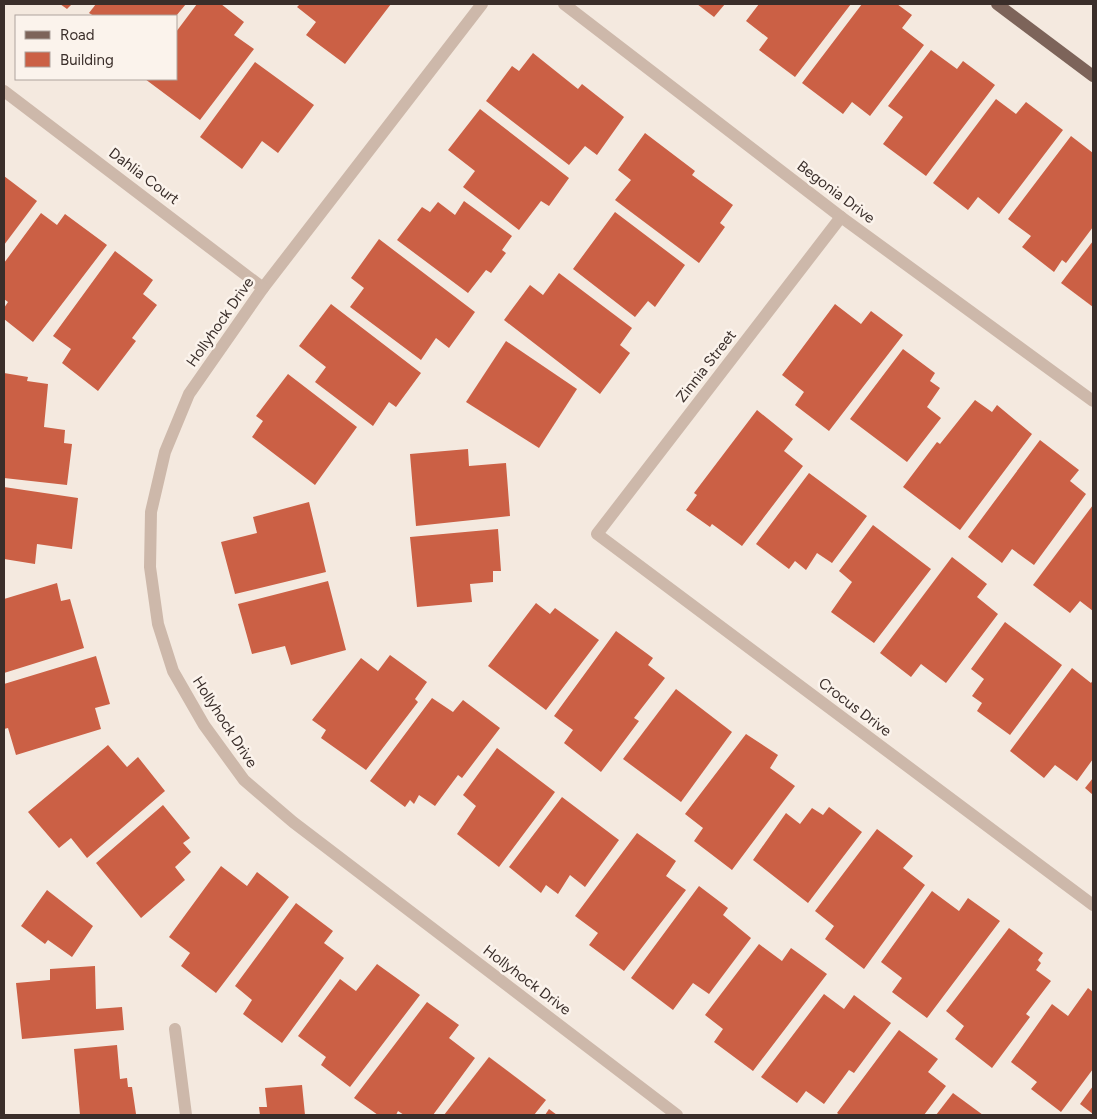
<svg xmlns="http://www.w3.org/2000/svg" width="1097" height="1119" viewBox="0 0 1097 1119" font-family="Figtree,sans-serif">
<rect width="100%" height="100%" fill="#f4e9df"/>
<g fill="#cb6045">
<polygon points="60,4 72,4 67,9"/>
<polygon points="96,4 186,4 176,16 94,16 89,13"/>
<polygon points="197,4 221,4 244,22 234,35 254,49 200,120 145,79 176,79 176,32"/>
<polygon points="300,4 391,4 345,64 306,35 316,22 297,7"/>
<polygon points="697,4 725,4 714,17"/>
<polygon points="759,4 851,4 795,77 759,50 768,38 746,21"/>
<polygon points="862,4 897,4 912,15 902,28 924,45 870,116 852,102 843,114 802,83"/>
<polygon points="931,50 957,69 963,61 995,85 926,176 883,144 903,117 888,106"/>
<polygon points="533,53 578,89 582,84 624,117 597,155 585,146 569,165 486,101 512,66 519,71"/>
<polygon points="255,62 314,105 278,153 262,141 242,169 200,137"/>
<polygon points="996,99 1016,114 1026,102 1063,130 999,214 978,197 968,210 933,183"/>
<polygon points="480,109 569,178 549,206 541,201 519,230 463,187 475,171 448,150"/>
<polygon points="645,133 695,171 692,175 733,205 720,223 725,227 699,263 615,200 631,180 618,170"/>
<polygon points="1071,136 1093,153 1093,227 1066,263 1062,260 1054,272 1022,247 1031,236 1008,219"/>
<polygon points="4,176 37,201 4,245"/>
<polygon points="464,201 512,236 502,250 506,253 491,273 486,270 468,293 397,240 422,207 430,212 438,202 455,215"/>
<polygon points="615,212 685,265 655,307 648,301 635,317 573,269"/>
<polygon points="41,213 57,225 65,214 107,245 33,342 4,319 4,308 8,302 4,299 4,263"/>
<polygon points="379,239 475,312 449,348 436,338 421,360 350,307 364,288 351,278"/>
<polygon points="1093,241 1093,307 1061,283"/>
<polygon points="115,251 153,280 143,294 157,305 132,338 136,341 98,391 62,363 71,349 53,336"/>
<polygon points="559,273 632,328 620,345 630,353 600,394 504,320 530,285 543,295"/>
<polygon points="331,304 421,373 396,407 389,402 373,426 315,382 326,367 299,346"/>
<polygon points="835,304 861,324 871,311 903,335 829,431 795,405 804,392 782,375"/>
<polygon points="506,341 577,389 539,448 466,402"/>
<polygon points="903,349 935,373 930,381 940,388 927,407 941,418 907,462 850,419"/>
<polygon points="4,373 28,377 27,381 48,384 44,427 65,430 64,443 72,444 67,485 4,478"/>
<polygon points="288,374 357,427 315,485 252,437 263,421 256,416"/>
<polygon points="975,400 992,412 997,405 1032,434 960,530 903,487 937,442 940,444"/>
<polygon points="757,410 793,439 784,451 803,466 742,546 712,524 710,527 686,510 697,495 694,493"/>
<polygon points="1040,440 1079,470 1070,481 1086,494 1034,565 1012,549 1002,563 968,537"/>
<polygon points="468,449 469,466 506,463 510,516 416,526 410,454"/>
<polygon points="809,473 867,516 832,563 817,553 806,570 795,561 789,569 756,544"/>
<polygon points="4,487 78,498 72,549 37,544 35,564 4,559"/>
<polygon points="309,502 326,572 235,594 221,542 257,533 253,517"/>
<polygon points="1093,505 1093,611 1080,601 1070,613 1033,585"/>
<polygon points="873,525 931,569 874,643 831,612 852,582 839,571"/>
<polygon points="498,529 501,571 493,571 493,582 470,584 472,602 417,607 410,537"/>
<polygon points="952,557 987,584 977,597 998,614 946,683 921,664 911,677 880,653"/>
<polygon points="328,581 346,650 291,665 285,646 252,654 238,604"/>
<polygon points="57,583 61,601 70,599 84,648 4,673 4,599"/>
<polygon points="536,603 550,614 555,608 599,640 546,710 488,666"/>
<polygon points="1005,622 1062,665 1010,735 977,711 982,703 972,696 984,679 971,669"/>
<polygon points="616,631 653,658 648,665 665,678 634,718 639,721 601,772 564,743 573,730 554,716"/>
<polygon points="390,655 427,682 415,699 418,702 366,770 321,738 326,730 312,720 361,658 378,671"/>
<polygon points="96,656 110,704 95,708 101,729 16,755 8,728 4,729 4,684"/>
<polygon points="1072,668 1091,683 1093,680 1093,759 1077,781 1055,765 1044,778 1010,751"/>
<polygon points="676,689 732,732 681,802 623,759"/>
<polygon points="432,698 453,712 463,700 500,728 462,778 458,775 435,806 419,795 414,804 410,800 405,807 370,781"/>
<polygon points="746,734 778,755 770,768 795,786 732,870 694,841 703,828 685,814"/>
<polygon points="108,745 127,767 138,757 165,791 87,858 71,838 59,848 28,812"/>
<polygon points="497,748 555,792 499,867 457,834 476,806 463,795"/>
<polygon points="1093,778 1093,795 1085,788"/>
<polygon points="562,797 619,840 585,887 570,875 558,894 546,885 541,893 509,867"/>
<polygon points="163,805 190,838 183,843 191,852 175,867 185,880 141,918 96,863"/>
<polygon points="829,807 862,832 808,903 753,860 786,813 800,824 812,808 823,815"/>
<polygon points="877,829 913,856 903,868 925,885 864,969 825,939 834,926 815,911"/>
<polygon points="637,833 676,861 666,876 686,890 624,971 589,945 598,933 575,916"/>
<polygon points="221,866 247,886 257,872 289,897 216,993 181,966 190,953 169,937"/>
<polygon points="699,886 728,908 723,915 751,938 709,994 693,983 673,1010 631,978"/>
<polygon points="47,890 93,926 72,957 48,940 45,944 21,926"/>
<polygon points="932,891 959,911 968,898 1000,921 927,1018 892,992 902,978 881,962"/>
<polygon points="296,903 333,931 324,943 344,958 282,1043 243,1014 252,1000 235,986"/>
<polygon points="1009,928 1043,953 1038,960 1041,963 1036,970 1051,981 1026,1014 1030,1017 992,1068 955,1039 964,1026 946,1011"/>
<polygon points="759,944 782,961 791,948 827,974 753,1071 714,1042 723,1029 705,1015"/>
<polygon points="377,964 420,995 350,1087 321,1065 326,1057 298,1036 340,979 356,991"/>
<polygon points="95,966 96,1009 122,1007 124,1030 22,1039 16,983 50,980 50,969"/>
<polygon points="1088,988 1093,992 1093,1069 1061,1112 1031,1089 1037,1082 1011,1062 1052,1004 1068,1016"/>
<polygon points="824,994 844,1009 854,995 891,1023 854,1073 849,1070 824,1104 806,1091 797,1103 761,1077"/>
<polygon points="427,1002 459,1025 449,1038 475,1058 433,1115 404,1115 398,1111 396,1115 378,1115 354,1098"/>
<polygon points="899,1030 938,1059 928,1072 946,1086 924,1115 840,1115 837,1113"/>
<polygon points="117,1045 120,1079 127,1078 128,1087 132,1087 136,1114 80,1115 74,1049"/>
<polygon points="489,1057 546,1100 534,1115 444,1115"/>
<polygon points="302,1085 305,1115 260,1115 259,1107 267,1107 265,1088"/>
<polygon points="1093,1086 1093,1114 1080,1104"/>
<polygon points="953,1093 983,1115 936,1115"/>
<polygon points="549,1109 557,1115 545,1115"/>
</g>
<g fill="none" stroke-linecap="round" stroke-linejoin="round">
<g stroke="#cdb8aa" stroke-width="12">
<polyline points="482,4 263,288 189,394 165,452 151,512 150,567 158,624 173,671 204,725 244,780 293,822 677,1115"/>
<polyline points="564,4 841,217 1093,401"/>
<polyline points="4,91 263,288"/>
<polyline points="841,217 597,534 1093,905"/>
<polyline points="175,1029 186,1115"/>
</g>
<polyline stroke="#7d645a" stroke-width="12" points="997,4 1093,76"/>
</g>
<g text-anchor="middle" stroke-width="5" stroke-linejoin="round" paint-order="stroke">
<g font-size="15" fill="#3a2e2a" stroke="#fbf3ec">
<text transform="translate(144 176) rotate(37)" y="5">Dahlia Court</text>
<text transform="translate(836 192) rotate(37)" y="5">Begonia Drive</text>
<text transform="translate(220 322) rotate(-55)" y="5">Hollyhock Drive</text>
<text transform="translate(706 366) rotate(-52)" y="5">Zinnia Street</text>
<text transform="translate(855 707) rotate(37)" y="5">Crocus Drive</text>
<text transform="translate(225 722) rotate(57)" y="5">Hollyhock Drive</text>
<text transform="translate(527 980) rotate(37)" y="5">Hollyhock Drive</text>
</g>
</g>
<rect width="1097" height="1119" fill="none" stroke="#3a2e2a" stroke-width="10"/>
<rect x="15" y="15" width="162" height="65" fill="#fbf3ec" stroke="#aea49e"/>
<rect x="25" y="31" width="25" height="8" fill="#7d645a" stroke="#aea49e"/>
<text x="60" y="40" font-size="15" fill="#3a2e2a">Road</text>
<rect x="25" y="52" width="25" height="15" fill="#cb6045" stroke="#aea49e"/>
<text x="60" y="65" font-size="15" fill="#3a2e2a">Building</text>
</svg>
